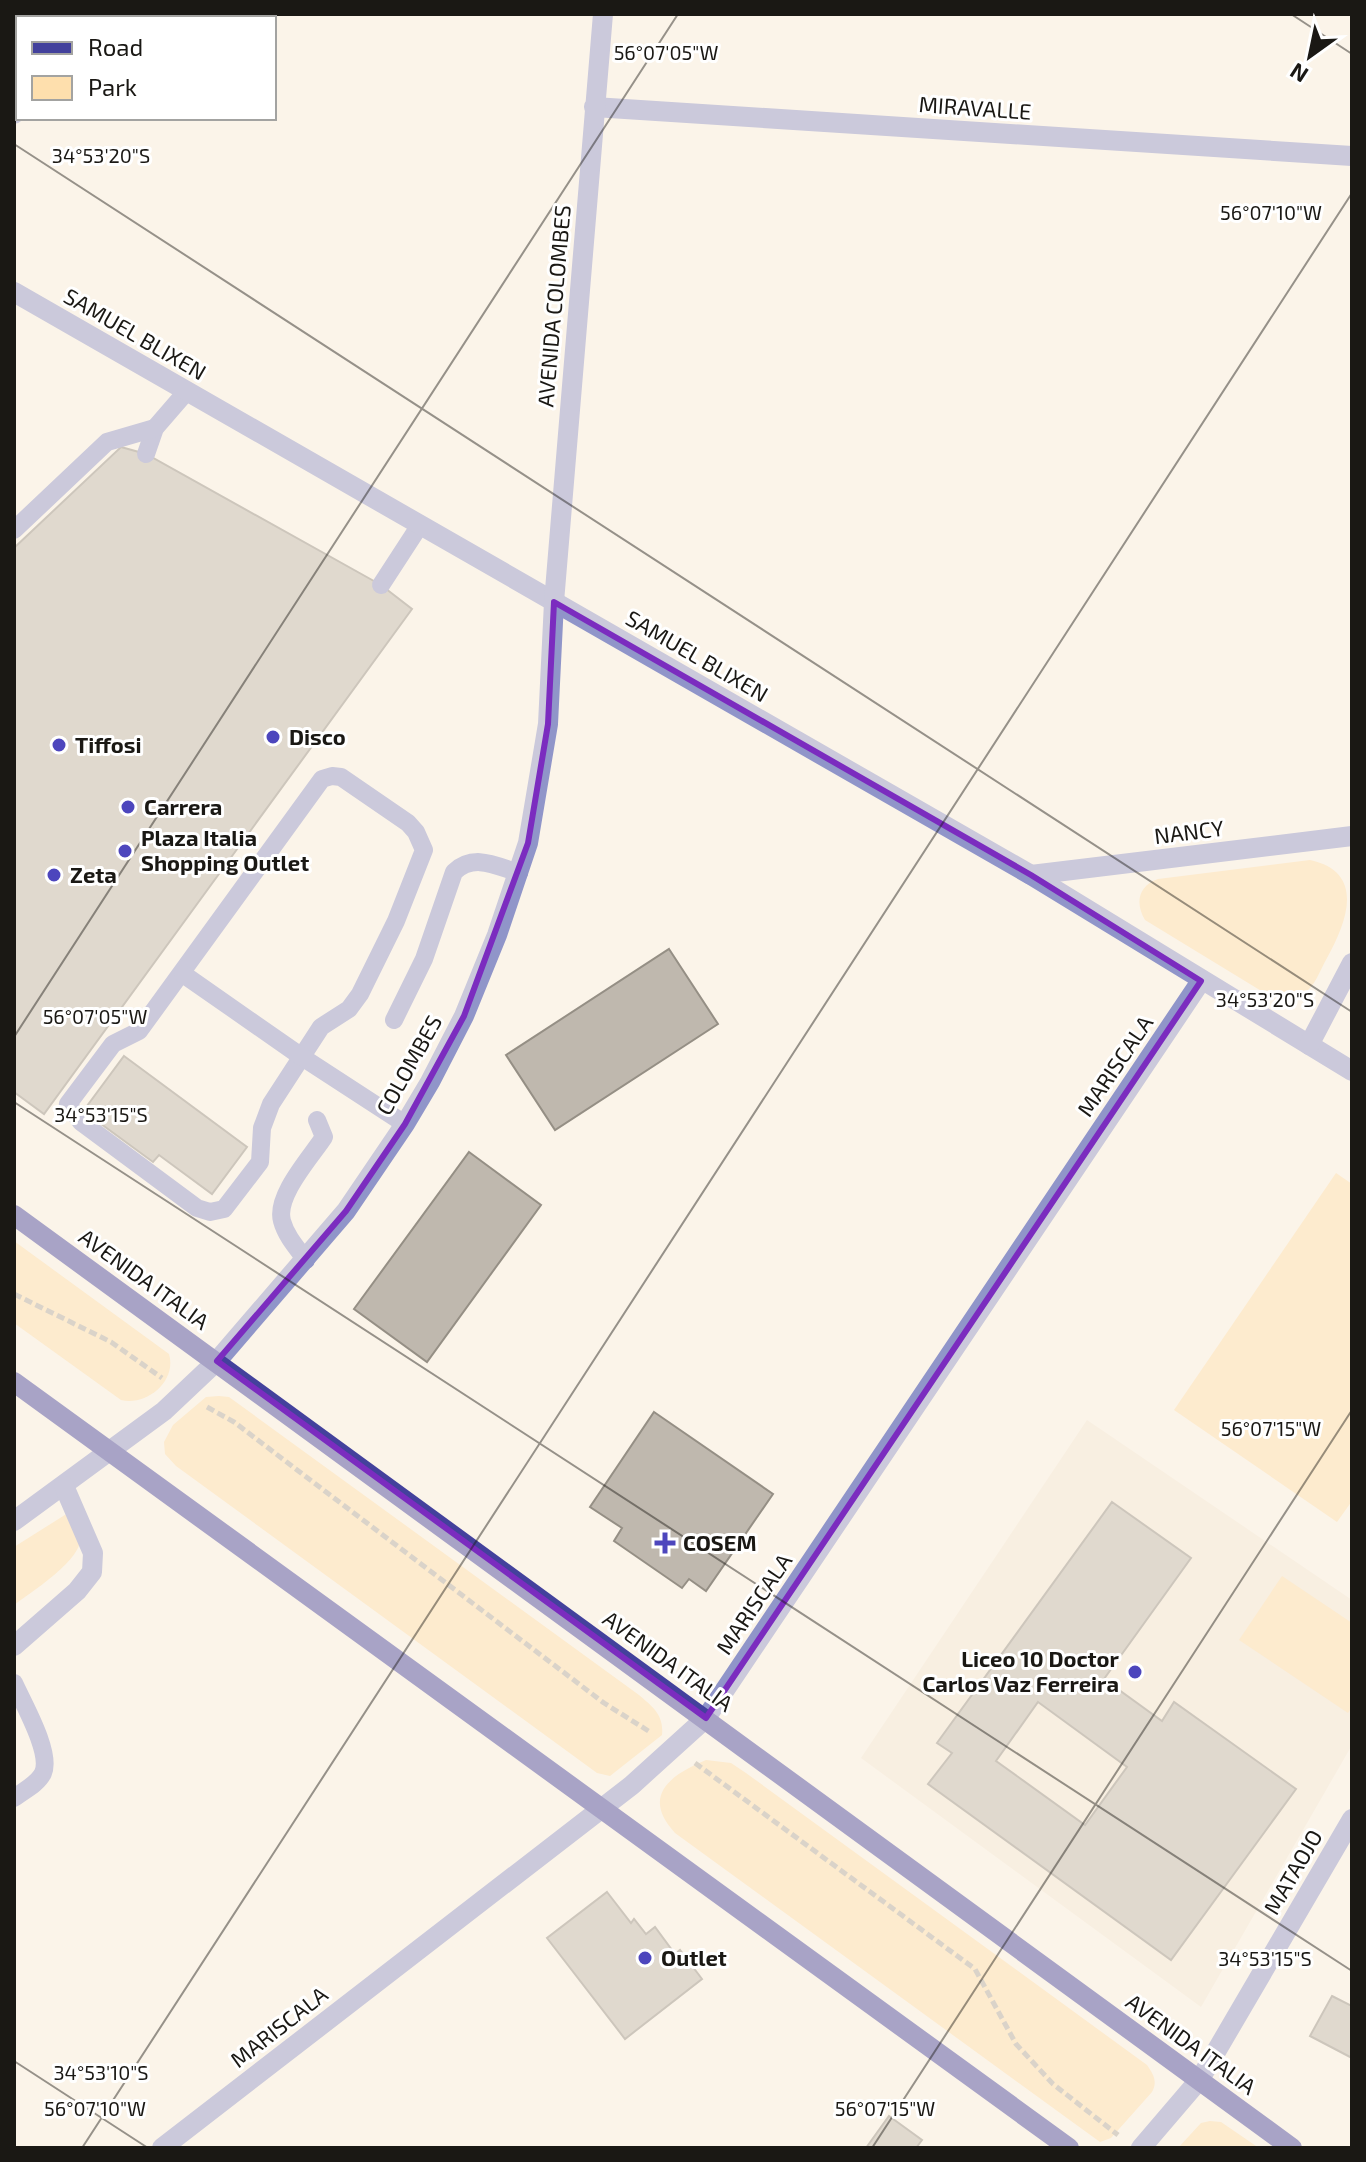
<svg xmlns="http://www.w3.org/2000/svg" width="1366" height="2162" viewBox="0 0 1366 2162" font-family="'Exo 2',sans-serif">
<rect width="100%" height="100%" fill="#fbf4e9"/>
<polygon fill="#f4e8d7" points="1087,1420 1352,1600 1352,1745 1201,2007 861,1758"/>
<g fill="#fedfad">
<path d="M1310 860C1366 872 1347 922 1327 958 1320 970 1315 987 1303 994 1294 1000 1283 999 1273 998L1145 920C1135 903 1138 886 1158 879Z"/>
<polygon points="1336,1173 1352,1184 1352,1501 1337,1522 1174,1410"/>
<path d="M14 1241 169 1354C177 1381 147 1406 121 1400L14 1323Z"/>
<path d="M219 1396 229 1397 639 1695C653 1707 664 1715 662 1735L610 1776 597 1773 176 1466 165 1454 164 1442 173 1425 206 1397Z"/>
<path d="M68 1513C72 1520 78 1529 80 1536 85 1558 30 1593 14 1605V1547Z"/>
<polygon points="1282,1576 1352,1623 1352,1707 1348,1713 1239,1640"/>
<path d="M706 1760 731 1763 746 1773 1147 2065C1153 2074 1158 2081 1152 2092L1111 2138 1100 2142 675 1833C641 1796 670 1775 706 1760Z"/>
<polygon points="1210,2121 1221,2122 1259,2148 1178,2148 1201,2123"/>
</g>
<g fill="#bfb8ae" stroke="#958f85" stroke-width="2" fill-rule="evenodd">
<polygon points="121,447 146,454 381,585 412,609 44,1114 14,1092 14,548"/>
<polygon points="669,949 718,1024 555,1130 506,1055"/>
<polygon points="124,1056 247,1147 212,1194 159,1155 153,1162 93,1118 97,1113 87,1106"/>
<polygon points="469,1152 541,1205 427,1362 354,1309"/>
<polygon points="654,1412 773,1494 706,1591 689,1579 682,1588 614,1541 622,1528 590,1507"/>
<path d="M1112 1502 1191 1558 1104 1679 1162 1721 1174 1702 1296 1789 1171 1960 928 1784 952 1753 937 1743ZM1038 1702 1127 1767 1085 1825 996 1761Z"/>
<polygon points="607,1892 631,1923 634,1919 646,1934 655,1927 675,1954 680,1950 702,1979 625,2039 547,1938"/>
<polygon points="1332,1996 1352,2006 1352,2058 1310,2036"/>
<polygon points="889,2116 922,2140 916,2148 866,2148"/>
</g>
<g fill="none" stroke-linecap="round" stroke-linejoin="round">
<g stroke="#b1aba2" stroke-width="5" stroke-dasharray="8 4" stroke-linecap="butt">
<polyline points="14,1294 111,1342 162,1378"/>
<polyline points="207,1407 234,1422 604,1703 650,1732"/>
<polyline points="695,1763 975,1969 1016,2044 1053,2084 1118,2135"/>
</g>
<g stroke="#9095c9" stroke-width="18">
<polyline points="146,454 155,428 187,391"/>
<polyline points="14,530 107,442 155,428"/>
<polyline points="381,585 420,525"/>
<polygon points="332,776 341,777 408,823 416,832 424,850 396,921 360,994 349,1009 321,1027 271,1104 262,1128 260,1162 224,1209 210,1212 197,1208 81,1122 68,1104 113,1044 139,1031 322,779"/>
<polyline points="183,974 302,1057 405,1124"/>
<path d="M394 1020 424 959 454 872C474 853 496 866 519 873"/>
<path d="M306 1260C297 1248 286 1236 282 1221 275 1196 311 1157 324 1137L317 1120"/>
<path d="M14 1683C23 1703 52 1753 43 1773 38 1784 23 1791 14 1798"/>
</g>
<g stroke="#9095c9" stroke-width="20">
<polyline points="101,18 105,14"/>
<polyline points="594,107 1352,156"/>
<polyline points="14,114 18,110"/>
<polyline points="14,292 1031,875 1352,1071"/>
<polyline points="1031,875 1352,836"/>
<polyline points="1309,1045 1352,963"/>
<polyline points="14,1521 164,1411 217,1361 346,1211 405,1124 430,1082 464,1016 497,935 528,843 548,724 554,602 603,14"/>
<polyline points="14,1646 77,1591 92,1572 93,1553 64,1486"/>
<polyline points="162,2148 632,1785 706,1718 1201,981"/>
<polyline points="1141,2148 1200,2079 1352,1819"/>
</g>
<g stroke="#43419c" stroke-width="20">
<polyline points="14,1215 1292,2148"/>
<polyline points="14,1382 1069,2148"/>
</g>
</g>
<path d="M0 0H1366V2162H0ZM554 602 1031 875 1201 981 706 1718 217 1361 346 1211 405 1124 464 1016 528 843 548 724Z" fill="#fbf4e9" fill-opacity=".55" fill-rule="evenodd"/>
<path fill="none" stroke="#7b2cbf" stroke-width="6" stroke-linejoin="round" d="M554 602 1031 875 1201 981 706 1718 217 1361 346 1211 405 1124 464 1016 528 843 548 724Z"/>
<path fill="none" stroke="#1a1814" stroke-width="2" stroke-opacity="0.45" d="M1291 14 1352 54M14 144 1352 1012M14 1037 678 14M14 1102 1352 1971M14 2061 148 2148M82 2148 1352 193M872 2148 1352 1410"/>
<g fill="#4d46bd" stroke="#fff" stroke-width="3">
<circle cx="273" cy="737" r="8"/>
<circle cx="59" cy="745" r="8"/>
<circle cx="128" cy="807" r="8"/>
<circle cx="125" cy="851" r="8"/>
<circle cx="54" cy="875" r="8"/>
<path d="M661 1531h8v8h8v8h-8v8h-8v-8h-8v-8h8z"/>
<circle cx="1135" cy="1672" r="8"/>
<circle cx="645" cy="1958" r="8"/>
</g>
<g text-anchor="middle" stroke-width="6" stroke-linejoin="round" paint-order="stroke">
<g font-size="22" fill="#1a1814" stroke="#fff">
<text transform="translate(975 108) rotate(4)" y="8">MIRAVALLE</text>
<text transform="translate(554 306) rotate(-85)" y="8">AVENIDA COLOMBES</text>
<text transform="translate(135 334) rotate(30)" y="8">SAMUEL BLIXEN</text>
<text transform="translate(697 656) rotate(30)" y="8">SAMUEL BLIXEN</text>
<text transform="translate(1189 832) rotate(-7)" y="8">NANCY</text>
<text transform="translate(409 1065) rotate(-61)" y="8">COLOMBES</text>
<text transform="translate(1115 1066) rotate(-56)" y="8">MARISCALA</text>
<text transform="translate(144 1279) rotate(36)" y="8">AVENIDA ITALIA</text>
<text transform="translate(754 1604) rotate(-56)" y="8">MARISCALA</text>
<text transform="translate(668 1661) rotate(36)" y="8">AVENIDA ITALIA</text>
<text transform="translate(1293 1872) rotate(-60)" y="8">MATAOJO</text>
<text transform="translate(279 2027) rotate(-38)" y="8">MARISCALA</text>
<text transform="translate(1191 2044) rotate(36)" y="8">AVENIDA ITALIA</text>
</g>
<g font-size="22" font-weight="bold" fill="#1a1814" stroke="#fff" text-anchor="start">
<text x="289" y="745">Disco</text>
<text x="75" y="753">Tiffosi</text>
<text x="144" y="815">Carrera</text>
<text x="141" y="846">Plaza Italia<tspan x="141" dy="25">Shopping Outlet</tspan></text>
<text x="70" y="883">Zeta</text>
<text x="683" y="1551">COSEM</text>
<text x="1119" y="1667" text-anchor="end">Liceo 10 Doctor<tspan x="1119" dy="25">Carlos Vaz Ferreira</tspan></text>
<text x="661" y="1966">Outlet</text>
</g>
</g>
<g font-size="20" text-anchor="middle" fill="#1a1814" stroke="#fff" stroke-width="6" stroke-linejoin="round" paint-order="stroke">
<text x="666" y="60">56°07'05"W</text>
<text x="101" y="163">34°53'20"S</text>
<text x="1271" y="220">56°07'10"W</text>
<text x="1265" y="1007">34°53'20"S</text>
<text x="95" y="1024">56°07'05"W</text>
<text x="101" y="1122">34°53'15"S</text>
<text x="1271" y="1436">56°07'15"W</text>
<text x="1265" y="1966">34°53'15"S</text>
<text x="101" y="2080">34°53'10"S</text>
<text x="95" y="2116">56°07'10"W</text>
<text x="885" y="2116">56°07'15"W</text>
</g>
<rect width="1366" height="2162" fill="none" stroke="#1a1814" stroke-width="32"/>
<rect x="16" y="16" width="260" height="104" fill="#ffffff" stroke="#a3a3a1" stroke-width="2"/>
<rect x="32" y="42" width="40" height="12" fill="#43419c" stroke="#a3a3a1" stroke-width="2"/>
<text x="88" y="56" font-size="24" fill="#1a1814">Road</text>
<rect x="32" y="76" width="40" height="24" fill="#fedfad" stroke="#a3a3a1" stroke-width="2"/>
<text x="88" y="96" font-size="24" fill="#1a1814">Park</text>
<g transform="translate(1310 56) rotate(213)" stroke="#ffffff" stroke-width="6" paint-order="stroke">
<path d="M0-6L14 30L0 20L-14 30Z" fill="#1a1814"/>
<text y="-12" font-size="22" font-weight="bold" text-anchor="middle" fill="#1a1814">N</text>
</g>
</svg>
